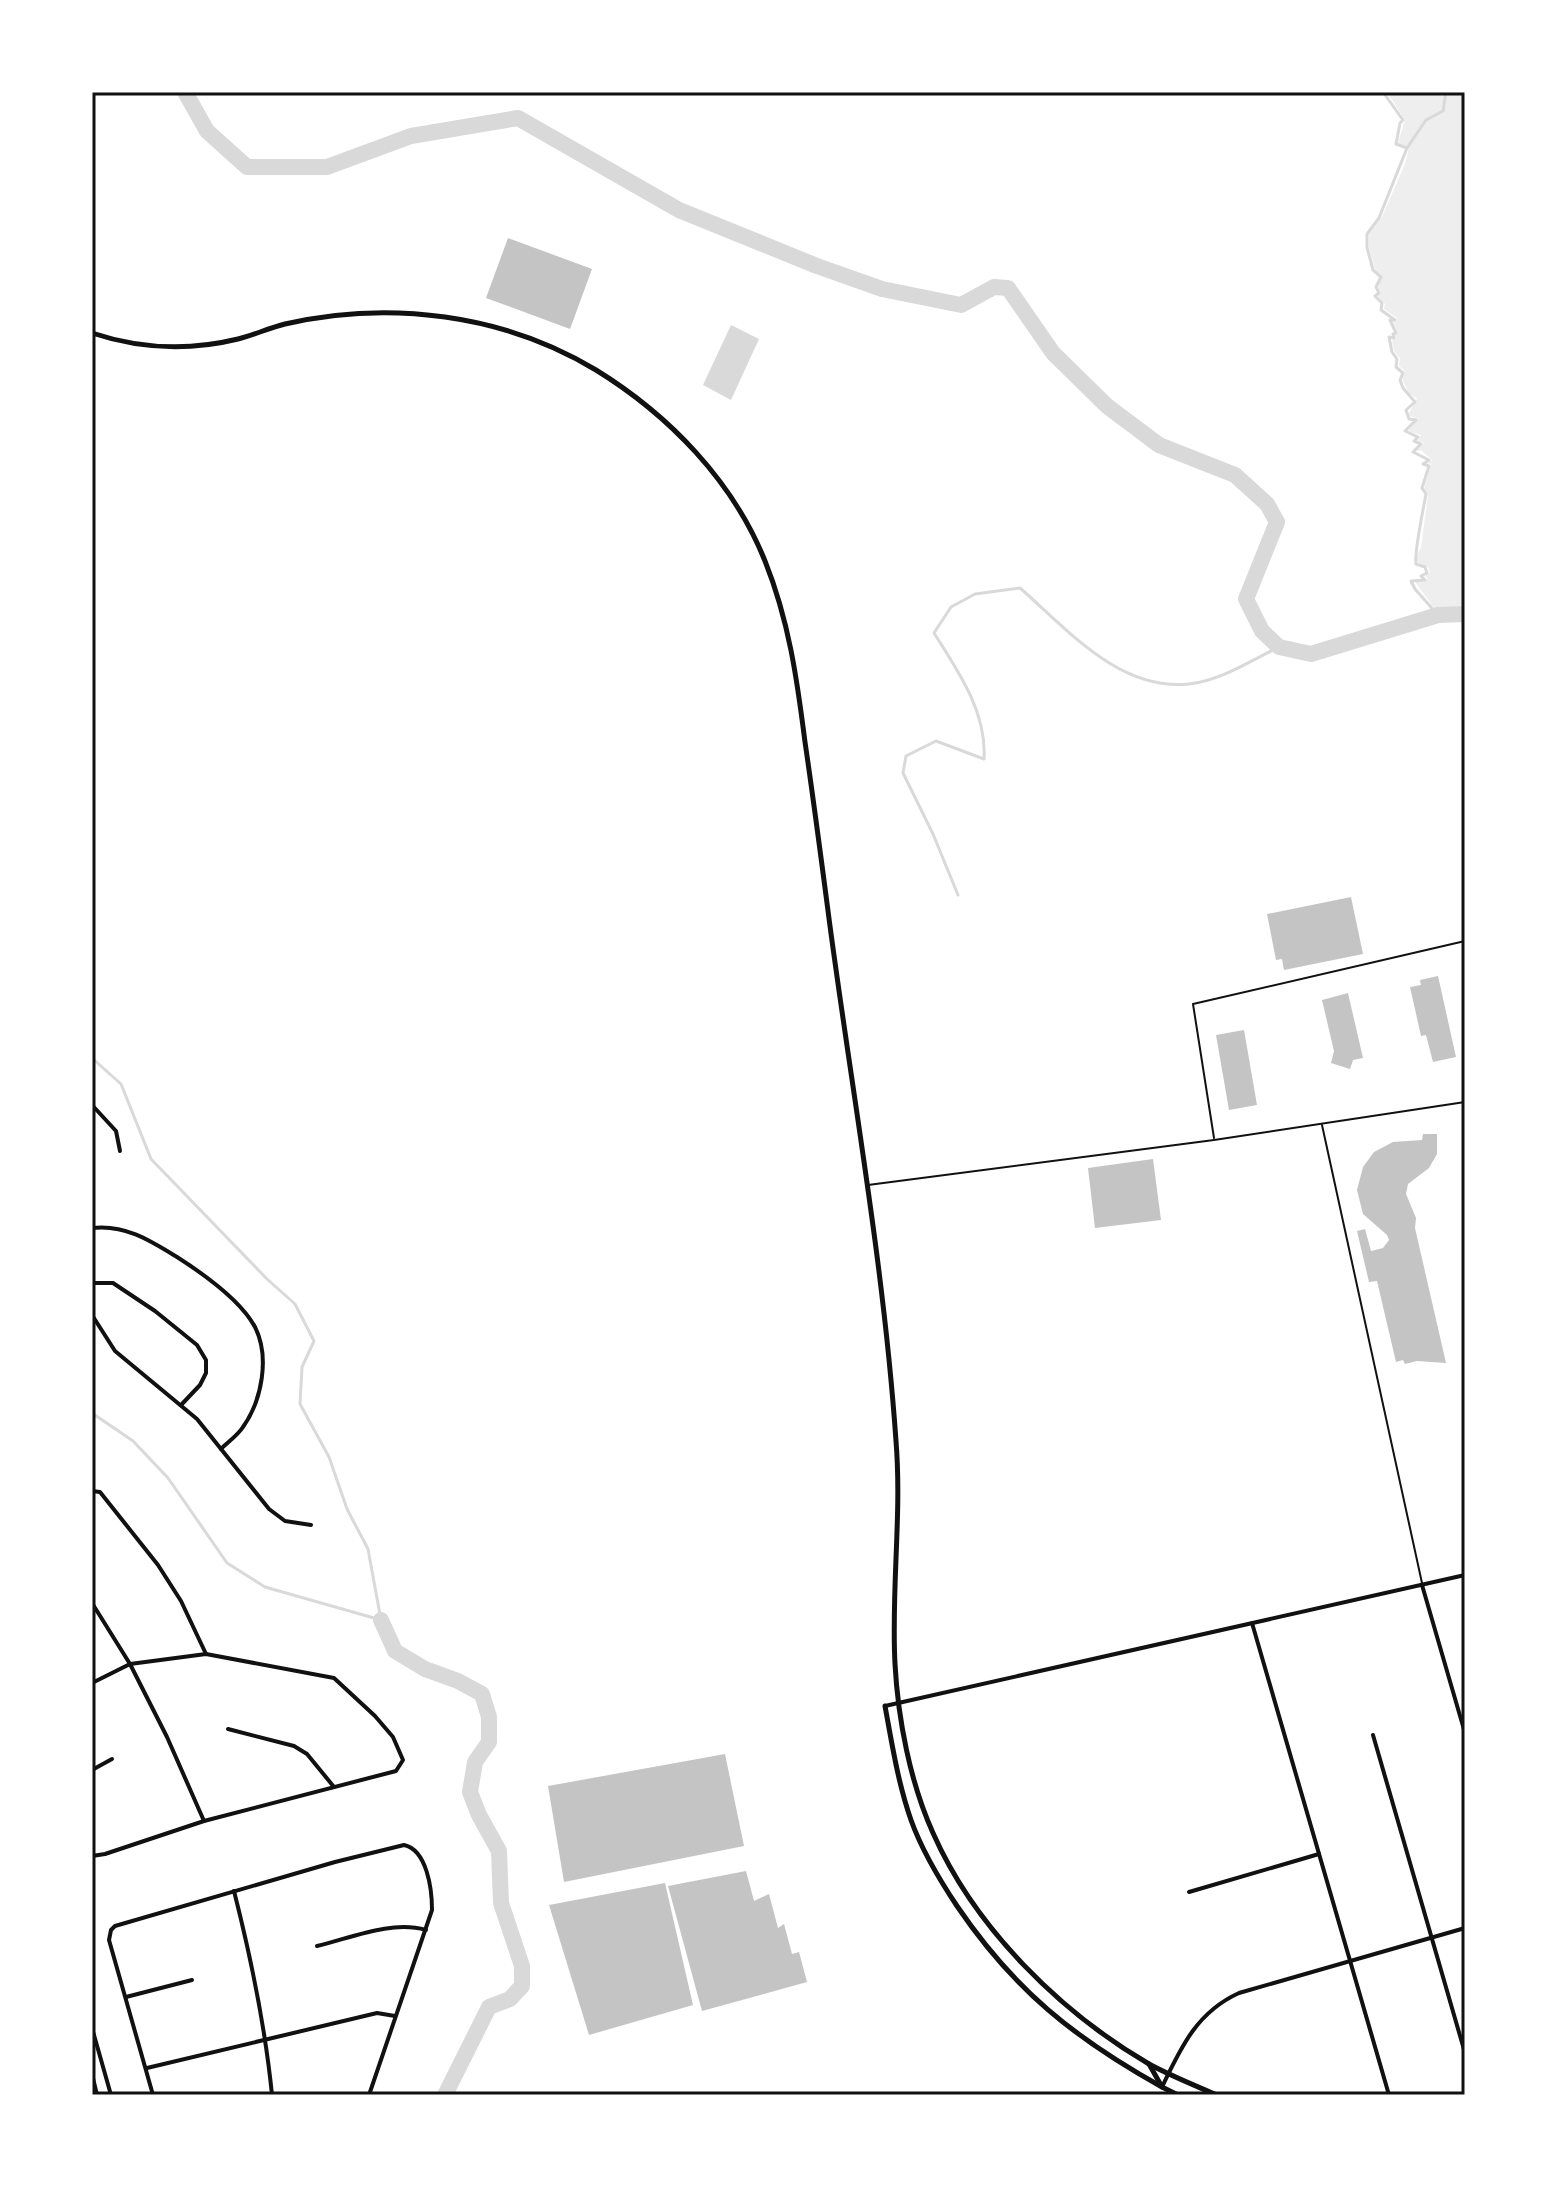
<svg xmlns="http://www.w3.org/2000/svg" width="1557" height="2187" viewBox="0 0 1557 2187" font-family="'DM Sans',sans-serif">
<rect width="100%" height="100%" fill="#fff"/>
<polygon fill="#eee" points="1387,92 1465,92 1465,613 1438,613 1415,582 1428,579 1425,576 1430,573 1428,567 1418,563 1416,557 1421,548 1428,495 1424,489 1431,464 1427,463 1432,460 1421,450 1416,451 1424,443 1418,440 1421,435 1408,431 1418,419 1408,415 1417,399 1409,393 1402,379 1405,371 1399,366 1400,358 1394,351 1392,340 1396,339 1395,335 1398,333 1393,322 1397,321 1397,318 1384,309 1385,304 1378,296 1381,293 1378,287 1382,276 1375,269 1369,247 1369,234 1382,217 1405,164 1409,147 1398,143 1405,120"/>
<polygon fill="#d9d9d9" points="731,325 759,339 731,400 703,385"/>
<g fill="none" stroke-linecap="round" stroke-linejoin="round">
<g stroke="#d9d9d9" stroke-width="3">
<polyline points="1383,92 1403,120 1400,123 1396,144 1407,148"/>
<path d="M1438 615 1415 589 1411 581 1425 580 1421 576 1427 573 1425 567 1416 564C1414 552 1423 511 1426 494L1422 488 1429 466 1423 464 1429 460 1413 452 1421 444 1414 441 1418 437 1405 431 1416 420 1409 419 1406 410 1415 402 1403 388 1400 380 1403 373 1396 367 1397 359 1392 352 1389 337 1394 338 1393 334 1396 333 1390 320H1395L1381 310 1382 303 1375 296 1379 293 1376 287 1381 277 1373 270 1367 247V234L1379 218 1407 148 1426 120 1443 111 1446 92"/>
<path d="M958 895 933 834 903 773 906 756 936 741 984 759C987 712 958 671 934 633L951 607 975 594 1020 588C1068 630 1119 691 1189 684 1220 681 1252 660 1279 647"/>
<polyline points="92,1058 121,1084 151,1159 267,1279 295,1304 314,1341 302,1367 300,1404 329,1457 347,1509 368,1549 381,1620 265,1587 227,1563 168,1478 133,1441 92,1413"/>
</g>
<g stroke="#d9d9d9" stroke-width="16">
<polyline points="185,92 207,131 247,167 327,167 411,136 518,118 679,210 817,266 882,289 961,305 994,287 1008,288 1053,353 1107,406 1159,445 1235,475 1267,504 1277,522 1246,599 1262,631 1279,647 1311,654 1438,615 1465,614"/>
<polyline points="381,1620 395,1651 425,1669 458,1681 482,1694 489,1717 489,1742 475,1762 470,1792 479,1815 499,1851 501,1903 522,1966 522,1986 510,1999 489,2007 445,2095"/>
</g>
</g>
<g fill="#c4c4c4">
<polygon points="508,238 592,269 570,329 486,298"/>
<polygon points="1351,897 1363,954 1284,970 1282,959 1276,960 1267,914"/>
<polygon points="1438,976 1456,1057 1433,1062 1426,1035 1421,1036 1410,987 1421,985 1420,980"/>
<polygon points="1348,993 1363,1058 1353,1060 1350,1069 1331,1063 1334,1051 1322,1000"/>
<polygon points="1244,1030 1257,1105 1229,1110 1216,1035"/>
<polygon points="1423,1134 1437,1134 1437,1154 1429,1168 1408,1184 1406,1194 1416,1218 1415,1228 1446,1363 1417,1361 1405,1364 1403,1360 1396,1362 1377,1281 1369,1282 1357,1231 1365,1229 1371,1251 1383,1248 1389,1240 1387,1235 1363,1214 1357,1190 1363,1167 1374,1152 1393,1142 1422,1140"/>
<polygon points="1153,1159 1161,1220 1095,1228 1088,1168"/>
<polygon points="725,1754 744,1846 564,1882 548,1786"/>
<polygon points="746,1871 754,1901 769,1894 778,1928 784,1924 792,1954 799,1952 807,1982 702,2011 668,1886"/>
<polygon points="665,1883 693,2005 589,2035 549,1905"/>
</g>
<g fill="none" stroke-linecap="round" stroke-linejoin="round">
<g stroke="#111" stroke-width="2">
<polyline points="1322,1125 1422,1583"/>
<polyline points="1214,1138 1193,1004 1465,941"/>
<polyline points="868,1185 1214,1140 1465,1102"/>
</g>
<g stroke="#111" stroke-width="4">
<polyline points="92,1105 116,1131 120,1151"/>
<path d="M92 1228C125 1224 151 1241 177 1257 202 1273 241 1301 255 1327 270 1357 262 1400 243 1427 238 1435 228 1442 221 1449"/>
<polyline points="92,1283 113,1283 155,1311 197,1345 206,1360 206,1373 200,1385 182,1404"/>
<polyline points="92,1315 115,1351 197,1419 269,1509 285,1521 311,1525"/>
<polyline points="92,1491 100,1492 158,1565 181,1601 206,1654"/>
<polyline points="1422,1585 1465,1733"/>
<polyline points="92,1603 130,1664 167,1737 204,1821"/>
<polyline points="1252,1623 1389,2095"/>
<polyline points="92,1683 130,1664 206,1654 334,1678 375,1716 393,1737 403,1760 396,1771 204,1821 105,1854 92,1856"/>
<polyline points="885,1706 1465,1575"/>
<polyline points="228,1729 294,1746 307,1754 334,1787"/>
<polyline points="1373,1735 1465,2053"/>
<polyline points="92,1770 112,1759"/>
<path d="M234 1891C251 1958 265 2025 272 2095"/>
<polyline points="1189,1892 1319,1854"/>
<path d="M317 1946C351 1938 391 1920 426 1930"/>
<polyline points="126,1997 192,1980"/>
<polyline points="92,2028 111,2095"/>
<polyline points="147,2068 377,2013 395,2016"/>
<polyline points="92,2074 97,2095"/>
<path d="M1162 2087C1181 2047 1197 2012 1239 1993L1465 1928"/>
<path d="M153 2095 109 1940 111 1930 115 1926 335 1862 404 1845C427 1850 432 1889 432 1910L369 2095"/>
</g>
<g stroke="#111" stroke-width="5">
<path d="M92 333C140 349 189 351 238 339 254 335 269 328 285 324 389 300 504 314 596 370 669 415 733 481 765 561 789 621 797 679 805 742 814 803 822 865 830 926 853 1098 884 1268 896 1441 902 1515 891 1590 895 1664 898 1719 910 1782 933 1833 975 1928 1060 2012 1149 2064 1171 2076 1194 2085 1217 2095"/>
<path d="M885 1706C892 1744 898 1783 911 1820 922 1851 939 1879 957 1906 1014 1990 1074 2038 1162 2087"/>
<polyline points="1149,2064 1162,2087 1178,2095"/>
</g>
</g>
<rect width="1557" height="2187" fill="none" stroke="#ffffff" stroke-width="188"/>
<rect x="94" y="94" width="1369" height="1999" fill="none" stroke="#111" stroke-width="3"/>
</svg>
